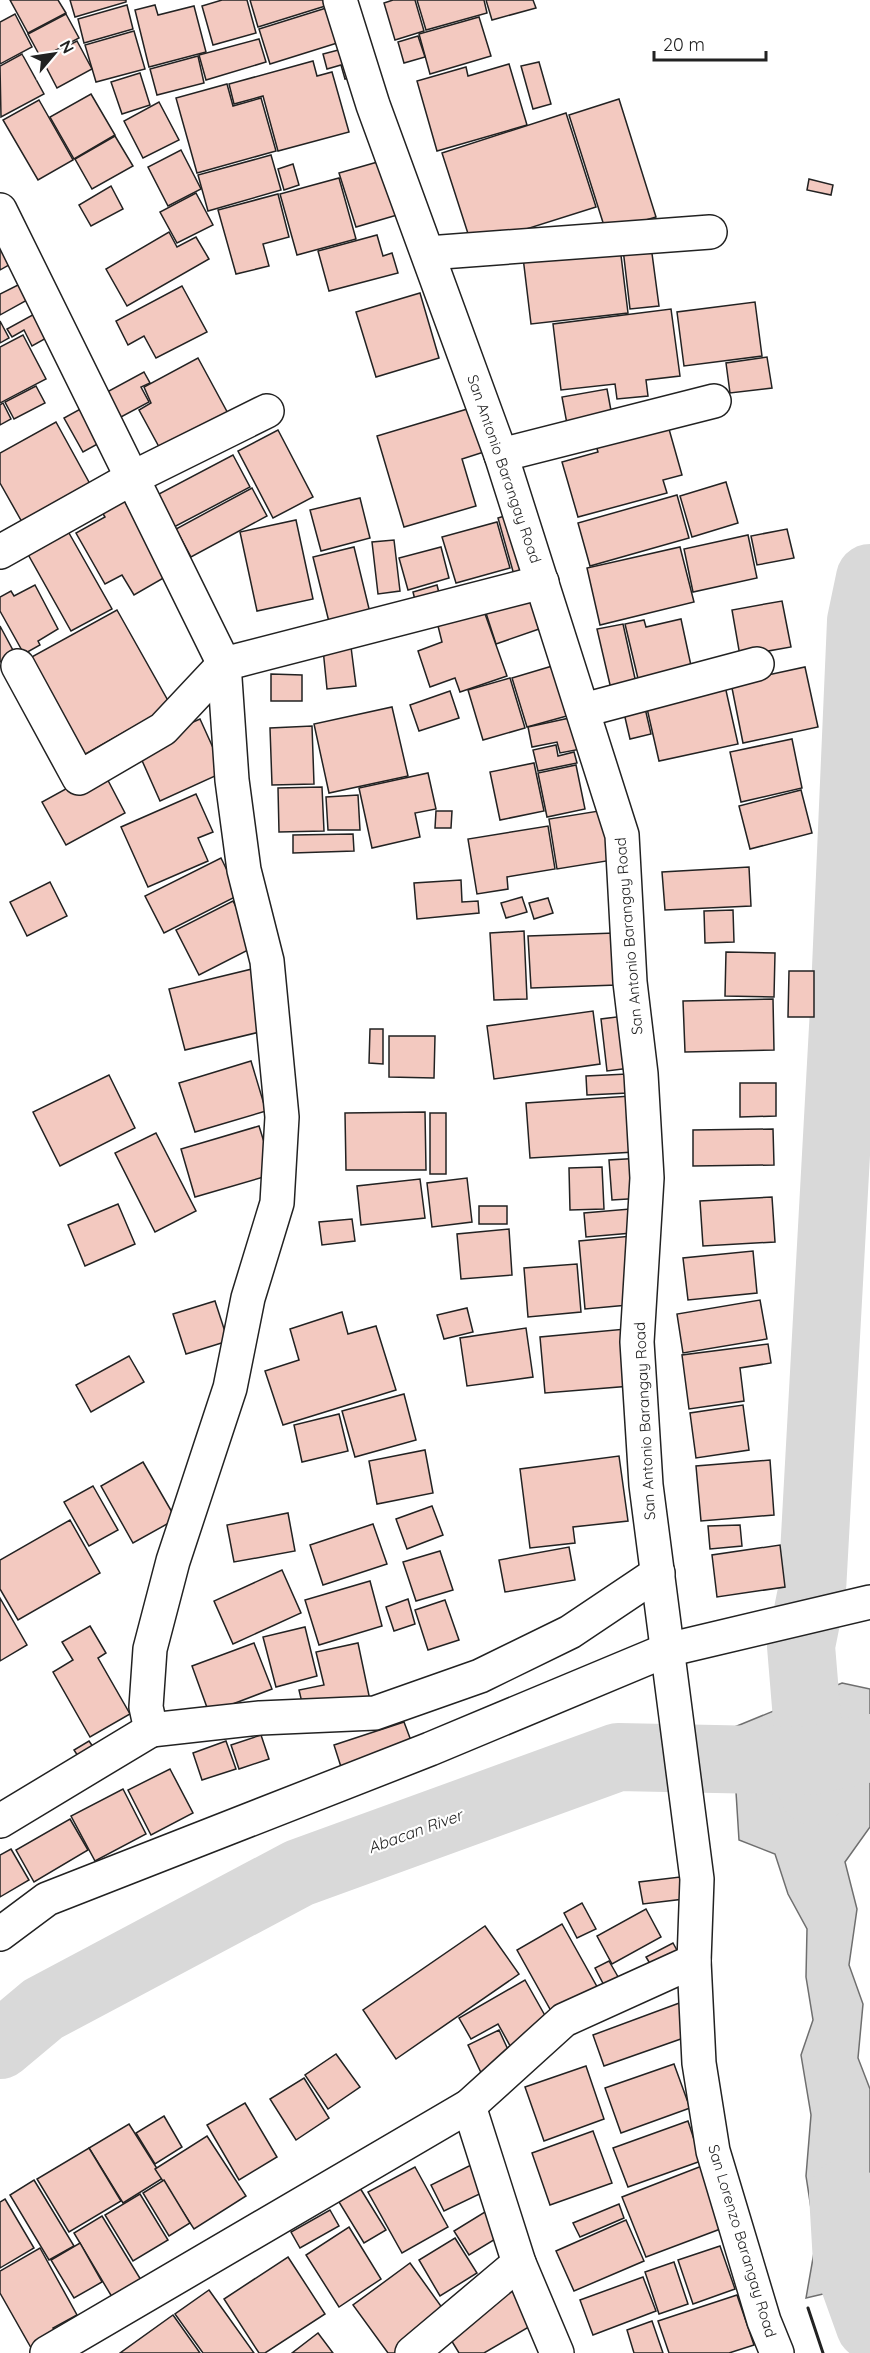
<svg xmlns="http://www.w3.org/2000/svg" width="870" height="2353" viewBox="0 0 870 2353" font-family="Quicksand,sans-serif">
<rect width="100%" height="100%" fill="#fff"/>
<polygon fill="#d9d9d9" stroke="#6f6f6f" stroke-width="1.5" points="842,1683 870,1689 870,1827 845,1862 857,1909 849,1965 863,2004 858,2058 870,2089 870,2283 806,2298 816,2241 806,2176 811,2115 801,2055 813,2020 806,1977 807,1929 788,1894 775,1854 739,1840 732,1728"/>
<g fill="none" stroke-linecap="round" stroke-linejoin="round">
<g stroke="#d9d9d9" stroke-width="68">
<polyline points="813,1791 801,1646 812,1591 845,991 861,621 870,578"/>
<polyline points="0,2045 43,2009 299,1873 618,1757 809,1761 870,1748"/>
<polyline points="843,2194 847,2262 870,2326"/>
</g>
</g>
<g fill="#f3c9c0" stroke="#222" stroke-width="1.5">
<polygon points="10,0 58,0 66,13 28,33"/>
<polygon points="70,0 126,0 126,2 75,17"/>
<polygon points="222,0 247,0 256,33 213,45 202,6"/>
<polygon points="250,0 334,0 335,3 258,27"/>
<polygon points="393,0 415,0 424,31 395,40 384,3"/>
<polygon points="417,0 484,0 487,13 426,30"/>
<polygon points="486,0 533,0 536,8 492,20"/>
<polygon points="339,4 350,39 270,64 259,29"/>
<polygon points="127,5 133,29 84,43 78,19"/>
<polygon points="155,5 158,15 194,6 206,52 149,67 135,10"/>
<polygon points="15,14 32,47 0,64 0,22"/>
<polygon points="66,14 79,38 41,58 28,34"/>
<polygon points="479,17 491,56 430,74 419,34"/>
<polygon points="134,31 145,69 96,82 85,45"/>
<polygon points="418,36 425,57 404,63 398,42"/>
<polygon points="259,39 266,62 206,80 199,55"/>
<polygon points="77,41 92,69 57,88 42,59"/>
<polygon points="350,47 357,76 345,79 341,65 327,69 323,54"/>
<polygon points="22,54 44,94 1,117 0,66"/>
<polygon points="198,56 204,83 157,95 150,69"/>
<polygon points="313,61 317,76 332,72 349,132 278,151 263,96 234,104 229,84"/>
<polygon points="539,62 551,104 533,109 521,66"/>
<polygon points="509,64 527,125 437,151 417,81 466,67 468,76"/>
<polygon points="140,73 150,105 122,114 111,82"/>
<polygon points="227,84 233,106 261,98 276,151 197,173 176,98"/>
<polygon points="91,94 115,135 74,159 50,117"/>
<polygon points="619,99 656,217 606,232 569,115"/>
<polygon points="39,100 73,160 38,180 3,120"/>
<polygon points="159,102 179,140 143,158 124,121"/>
<polygon points="566,113 596,207 472,246 442,153"/>
<polygon points="115,136 133,166 92,189 75,159"/>
<polygon points="181,150 201,189 168,206 148,167"/>
<polygon points="271,155 281,190 208,211 198,175"/>
<polygon points="388,159 404,213 356,227 339,173"/>
<polygon points="293,164 299,185 284,190 278,169"/>
<polygon points="339,178 356,239 297,255 280,194"/>
<polygon points="809,179 833,185 831,195 807,190"/>
<polygon points="111,186 123,209 91,226 79,205"/>
<polygon points="196,193 213,225 177,243 160,212"/>
<polygon points="278,194 289,237 263,244 269,266 236,274 218,210"/>
<polygon points="169,232 177,247 196,237 209,259 127,306 106,269"/>
<polygon points="377,235 383,256 392,253 398,273 329,291 318,251"/>
<polygon points="619,239 628,313 531,324 522,249"/>
<polygon points="0,244 16,261 0,270"/>
<polygon points="651,246 659,306 630,309 623,249"/>
<polygon points="20,284 29,299 0,315 0,294"/>
<polygon points="182,286 207,332 156,358 144,336 128,345 116,321"/>
<polygon points="420,293 439,358 376,377 356,312"/>
<polygon points="755,302 762,356 684,366 677,312"/>
<polygon points="671,309 680,376 646,380 648,396 617,399 615,384 561,390 553,324"/>
<polygon points="38,312 50,336 32,346 24,330 12,337 7,329"/>
<polygon points="0,321 9,338 0,343"/>
<polygon points="23,335 46,379 0,403 0,347"/>
<polygon points="767,357 772,388 730,393 726,363"/>
<polygon points="198,358 231,419 164,456 139,410 151,403 144,387"/>
<polygon points="144,372 150,383 141,387 149,402 121,417 107,392"/>
<polygon points="36,386 45,403 14,419 5,402"/>
<polygon points="607,389 612,416 567,424 562,397"/>
<polygon points="3,403 11,419 0,425 0,405"/>
<polygon points="84,407 103,441 83,452 64,418"/>
<polygon points="474,407 487,451 462,459 476,506 404,527 377,436"/>
<polygon points="56,422 90,484 22,522 0,483 0,453"/>
<polygon points="667,422 682,475 663,480 667,493 578,517 562,462 598,452 595,442"/>
<polygon points="278,430 313,497 273,518 238,451"/>
<polygon points="233,455 250,487 174,527 157,495"/>
<polygon points="726,482 738,523 692,537 680,496"/>
<polygon points="252,488 267,516 191,557 176,529"/>
<polygon points="121,495 167,576 134,595 122,575 105,584 76,533 105,517 99,507"/>
<polygon points="677,495 689,538 590,566 578,523"/>
<polygon points="360,498 370,538 321,551 310,510"/>
<polygon points="517,512 536,577 516,582 498,518"/>
<polygon points="296,520 313,599 257,611 240,532"/>
<polygon points="497,522 510,568 456,583 442,537"/>
<polygon points="65,526 112,609 71,631 25,549"/>
<polygon points="787,529 794,558 757,565 751,536"/>
<polygon points="748,535 757,578 693,592 684,549"/>
<polygon points="394,540 400,591 378,594 372,542"/>
<polygon points="354,547 372,621 331,630 313,557"/>
<polygon points="441,547 449,578 408,590 399,558"/>
<polygon points="680,547 694,602 600,625 587,568"/>
<polygon points="35,585 58,629 38,641 40,645 24,654 0,611 0,597 11,591 14,596"/>
<polygon points="437,585 442,605 418,612 413,592"/>
<polygon points="530,595 542,628 496,644 485,610"/>
<polygon points="782,601 791,647 740,656 732,610"/>
<polygon points="117,610 171,706 82,756 28,659"/>
<polygon points="484,611 507,676 460,692 455,678 430,687 418,651 442,642 438,626"/>
<polygon points="681,619 693,675 640,687 625,624 644,620 646,627"/>
<polygon points="623,624 636,683 611,689 597,629"/>
<polygon points="0,626 15,654 0,662"/>
<polygon points="351,647 356,686 327,689 323,649"/>
<polygon points="559,664 574,714 527,727 512,678"/>
<polygon points="805,667 818,727 743,743 731,683"/>
<polygon points="271,674 302,675 302,701 271,701"/>
<polygon points="510,678 525,728 483,740 468,690"/>
<polygon points="725,686 738,744 659,761 646,704"/>
<polygon points="450,691 459,718 419,731 410,705"/>
<polygon points="392,707 408,776 329,793 314,724"/>
<polygon points="645,708 651,734 630,739 624,713"/>
<polygon points="574,717 581,749 560,753 557,742 532,747 528,727"/>
<polygon points="200,719 224,772 160,801 136,747"/>
<polygon points="312,726 314,784 272,785 270,728"/>
<polygon points="792,739 802,788 741,802 730,752"/>
<polygon points="556,745 558,756 574,752 577,763 538,771 533,750"/>
<polygon points="534,763 544,811 500,820 490,772"/>
<polygon points="576,765 585,809 547,817 538,773"/>
<polygon points="102,769 125,813 66,845 42,802"/>
<polygon points="428,773 436,809 415,813 420,837 372,848 359,788"/>
<polygon points="322,787 324,831 279,832 278,788"/>
<polygon points="801,790 812,833 750,849 739,806"/>
<polygon points="196,794 213,832 198,838 208,861 148,887 121,827"/>
<polygon points="358,795 360,830 328,830 326,797"/>
<polygon points="611,809 619,859 557,869 549,819"/>
<polygon points="436,811 452,811 451,828 435,828"/>
<polygon points="548,826 555,869 507,877 508,889 477,894 468,839"/>
<polygon points="353,834 354,851 293,853 293,835"/>
<polygon points="221,858 239,895 164,933 145,896"/>
<polygon points="749,867 751,906 665,910 662,872"/>
<polygon points="461,880 462,902 478,901 479,913 417,919 414,883"/>
<polygon points="50,882 67,916 27,936 10,902"/>
<polygon points="522,897 527,912 506,918 501,903"/>
<polygon points="548,898 553,913 534,919 529,903"/>
<polygon points="233,901 256,946 199,975 176,930"/>
<polygon points="733,910 734,942 705,943 704,911"/>
<polygon points="524,931 527,999 494,1000 490,933"/>
<polygon points="615,933 617,985 531,988 528,936"/>
<polygon points="726,952 775,953 774,997 725,996"/>
<polygon points="252,969 268,1030 185,1050 169,989"/>
<polygon points="789,971 814,971 814,1017 788,1017"/>
<polygon points="773,999 774,1050 685,1052 683,1001"/>
<polygon points="593,1011 600,1064 494,1079 487,1026"/>
<polygon points="632,1015 638,1067 607,1071 601,1019"/>
<polygon points="370,1029 383,1029 383,1064 369,1063"/>
<polygon points="389,1036 435,1036 434,1078 389,1077"/>
<polygon points="251,1061 266,1111 195,1132 179,1083"/>
<polygon points="627,1074 628,1093 587,1095 586,1076"/>
<polygon points="109,1075 135,1128 60,1166 33,1112"/>
<polygon points="740,1083 776,1083 776,1116 740,1117"/>
<polygon points="631,1096 635,1152 530,1158 526,1103"/>
<polygon points="425,1112 426,1170 346,1170 345,1113"/>
<rect x="430" y="1113" width="16" height="61"/>
<polygon points="259,1126 274,1174 195,1197 181,1149"/>
<polygon points="773,1129 774,1165 693,1166 693,1130"/>
<polygon points="156,1133 196,1211 155,1232 115,1153"/>
<polygon points="642,1158 644,1198 612,1200 609,1160"/>
<polygon points="602,1167 604,1209 570,1210 569,1168"/>
<polygon points="467,1178 472,1222 432,1227 427,1183"/>
<polygon points="420,1179 425,1218 361,1225 357,1186"/>
<polygon points="772,1197 775,1242 703,1246 700,1201"/>
<polygon points="118,1204 135,1244 85,1266 68,1225"/>
<rect x="479" y="1206" width="28" height="18"/>
<polygon points="630,1209 632,1233 586,1237 584,1213"/>
<polygon points="352,1219 355,1241 322,1245 319,1222"/>
<polygon points="509,1229 512,1275 461,1279 457,1234"/>
<polygon points="632,1236 639,1304 585,1309 579,1241"/>
<polygon points="753,1251 757,1293 688,1300 683,1258"/>
<polygon points="577,1264 581,1312 528,1317 524,1268"/>
<polygon points="760,1300 767,1339 683,1353 677,1314"/>
<polygon points="215,1301 228,1341 186,1354 173,1314"/>
<polygon points="467,1308 473,1332 444,1339 437,1315"/>
<polygon points="342,1312 348,1334 376,1326 396,1390 283,1425 265,1371 299,1360 290,1329"/>
<polygon points="526,1328 533,1377 467,1386 460,1338"/>
<polygon points="626,1329 631,1386 545,1393 540,1337"/>
<polygon points="768,1344 771,1363 740,1368 744,1401 689,1409 682,1355"/>
<polygon points="129,1356 144,1382 91,1412 76,1385"/>
<polygon points="404,1394 416,1440 355,1457 342,1411"/>
<polygon points="743,1405 749,1450 696,1458 690,1413"/>
<polygon points="339,1414 348,1451 302,1462 294,1425"/>
<polygon points="425,1450 433,1493 377,1504 369,1461"/>
<polygon points="619,1456 628,1521 573,1527 575,1543 530,1548 520,1469"/>
<polygon points="770,1460 774,1515 701,1521 696,1466"/>
<polygon points="143,1462 176,1519 133,1543 101,1486"/>
<polygon points="93,1486 118,1530 89,1546 64,1502"/>
<polygon points="432,1506 443,1535 407,1549 396,1519"/>
<polygon points="288,1513 295,1551 234,1562 227,1525"/>
<polygon points="70,1520 100,1573 18,1620 0,1589 0,1560"/>
<polygon points="373,1524 387,1564 323,1585 310,1545"/>
<polygon points="740,1525 742,1546 710,1549 708,1526"/>
<polygon points="780,1545 785,1587 717,1597 712,1555"/>
<polygon points="569,1547 575,1580 505,1592 499,1560"/>
<polygon points="440,1551 453,1590 416,1601 403,1562"/>
<polygon points="282,1570 301,1613 233,1644 214,1601"/>
<polygon points="370,1581 382,1626 319,1645 305,1600"/>
<polygon points="0,1598 27,1645 0,1661"/>
<polygon points="408,1599 415,1624 394,1631 386,1607"/>
<polygon points="445,1600 459,1640 428,1650 415,1610"/>
<polygon points="90,1626 106,1653 98,1658 130,1714 90,1737 53,1672 73,1660 62,1642"/>
<polygon points="305,1627 317,1676 276,1687 263,1637"/>
<polygon points="254,1643 272,1689 209,1713 192,1666"/>
<polygon points="358,1643 371,1705 304,1711 299,1690 324,1685 316,1652"/>
<polygon points="404,1722 413,1746 342,1770 334,1745"/>
<polygon points="261,1735 269,1759 239,1769 231,1745"/>
<polygon points="89,1741 100,1757 85,1767 74,1750"/>
<polygon points="226,1741 236,1769 202,1780 193,1753"/>
<polygon points="170,1769 193,1813 151,1835 128,1790"/>
<polygon points="123,1789 146,1834 95,1861 71,1816"/>
<polygon points="70,1819 88,1850 34,1882 16,1850"/>
<polygon points="11,1849 29,1880 0,1897 0,1855"/>
<polygon points="680,1877 684,1899 643,1904 639,1882"/>
<polygon points="582,1903 596,1929 577,1938 564,1913"/>
<polygon points="646,1909 661,1937 612,1964 597,1936"/>
<polygon points="562,1924 600,1992 555,2018 517,1950"/>
<polygon points="485,1926 519,1974 396,2059 363,2010"/>
<polygon points="673,1943 684,1963 658,1977 646,1957"/>
<polygon points="609,1961 621,1982 607,1991 595,1968"/>
<polygon points="525,1980 552,2028 513,2051 498,2024 471,2039 459,2018"/>
<polygon points="682,2002 695,2034 604,2066 593,2035"/>
<polygon points="499,2030 515,2065 484,2079 468,2045"/>
<polygon points="336,2054 360,2087 328,2109 305,2075"/>
<polygon points="674,2064 690,2108 621,2133 605,2088"/>
<polygon points="586,2066 604,2119 544,2141 525,2087"/>
<polygon points="304,2078 329,2118 296,2140 270,2099"/>
<polygon points="245,2103 277,2157 239,2180 207,2125"/>
<polygon points="164,2116 182,2147 155,2164 136,2133"/>
<polygon points="688,2121 701,2161 628,2187 613,2148"/>
<polygon points="129,2124 163,2178 123,2203 89,2148"/>
<polygon points="593,2131 612,2183 550,2205 532,2153"/>
<polygon points="207,2136 246,2196 194,2229 155,2169"/>
<polygon points="89,2148 121,2201 69,2232 37,2179"/>
<polygon points="475,2163 488,2190 444,2211 431,2185"/>
<polygon points="707,2164 731,2225 646,2257 622,2197"/>
<polygon points="415,2167 448,2227 402,2253 368,2192"/>
<polygon points="34,2180 74,2246 49,2260 10,2195"/>
<polygon points="164,2180 190,2223 169,2236 143,2193"/>
<polygon points="360,2188 386,2230 364,2243 339,2202"/>
<polygon points="140,2194 168,2240 133,2261 105,2215"/>
<polygon points="5,2199 34,2248 0,2268 0,2202"/>
<polygon points="619,2204 624,2218 580,2237 573,2223"/>
<polygon points="493,2207 507,2232 469,2255 454,2231"/>
<polygon points="330,2210 339,2226 300,2248 291,2232"/>
<polygon points="102,2216 141,2280 112,2297 74,2233"/>
<polygon points="626,2220 644,2261 574,2291 556,2251"/>
<polygon points="349,2227 381,2279 339,2307 306,2255"/>
<polygon points="455,2238 477,2273 440,2296 419,2260"/>
<polygon points="80,2243 102,2282 74,2298 51,2260"/>
<polygon points="720,2246 735,2289 693,2304 678,2260"/>
<polygon points="40,2248 77,2315 53,2328 62,2344 34,2353 0,2293 0,2271"/>
<polygon points="288,2257 325,2314 265,2353 259,2353 224,2299"/>
<polygon points="674,2262 688,2304 659,2314 645,2272"/>
<polygon points="410,2263 448,2316 397,2353 388,2353 353,2305"/>
<polygon points="643,2277 656,2311 593,2335 580,2300"/>
<polygon points="519,2287 539,2321 484,2353 459,2353 445,2330"/>
<polygon points="209,2290 254,2353 203,2353 175,2314"/>
<polygon points="737,2295 754,2345 729,2353 669,2353 658,2321"/>
<polygon points="173,2315 200,2353 120,2353"/>
<polygon points="652,2321 663,2353 634,2353 627,2330"/>
<polygon points="318,2333 333,2353 292,2353"/>
</g>
<g fill="none" stroke-linecap="round" stroke-linejoin="round">
<defs>
<g id="minor">
<polyline points="340,0 373,105 501,455 622,835 630,982 641,1074 647,1178 637,1342 646,1485 697,1879 694,1961 699,2063 713,2151 764,2321 777,2353"/>
<polyline points="0,210 224,664 232,780 244,870 267,961 282,1117 277,1203 248,1298 230,1388 173,1561 150,1649 146,1707 151,1730 0,1821"/>
<polyline points="428,253 710,232"/>
<polyline points="501,455 714,401"/>
<polyline points="0,552 134,477 267,411"/>
<polyline points="18,666 79,778 163,729 224,664 542,582"/>
<polyline points="584,710 757,664"/>
<polyline points="151,1730 260,1718 375,1713 480,1676 570,1632 658,1573"/>
<polyline points="0,1934 47,1899 430,1749 667,1650 870,1602"/>
<polyline points="469,2106 519,2263 557,2353"/>
<polyline points="47,2353 469,2106 564,2020 694,1961"/>
<polyline points="412,2353 519,2263"/>
</g>
</defs>
<use href="#minor" stroke="#222" stroke-width="36"/>
<use href="#minor" stroke="#fff" stroke-width="33"/>
<polyline stroke="#222" stroke-width="3" points="808,2308 823,2353"/>
</g>
<g text-anchor="middle" stroke-width="4.5" stroke-linejoin="round" paint-order="stroke">
<g font-size="15" fill="#222" stroke="#fff">
<text transform="translate(504 469) rotate(71)" y="5">San Antonio Barangay Road</text>
<text transform="translate(629 936) rotate(-95)" y="5">San Antonio Barangay Road</text>
<text transform="translate(645 1421) rotate(-93)" y="5">San Antonio Barangay Road</text>
<text transform="translate(742 2241) rotate(73)" y="5">San Lorenzo Barangay Road</text>
</g>
<g font-size="16" font-style="italic" fill="#222" stroke="#fff">
<text transform="translate(415 1831) rotate(-20)" y="6">Abacan River</text>
</g>
</g>
<g transform="translate(54 54) rotate(61)" stroke="#ffffff" stroke-width="4.5" paint-order="stroke">
<path d="M0-4.5L10 22L0 15L-10 22Z" fill="#222222"/>
<text y="-9" font-size="16" font-weight="bold" text-anchor="middle" fill="#222222">N</text>
</g>
<path d="M654 51v9h112v-9" fill="none" stroke="#222222" stroke-width="3"/>
<text x="663" y="51" font-size="18" fill="#222222" stroke="#ffffff" stroke-width="4.5" paint-order="stroke">20 m</text>
</svg>
